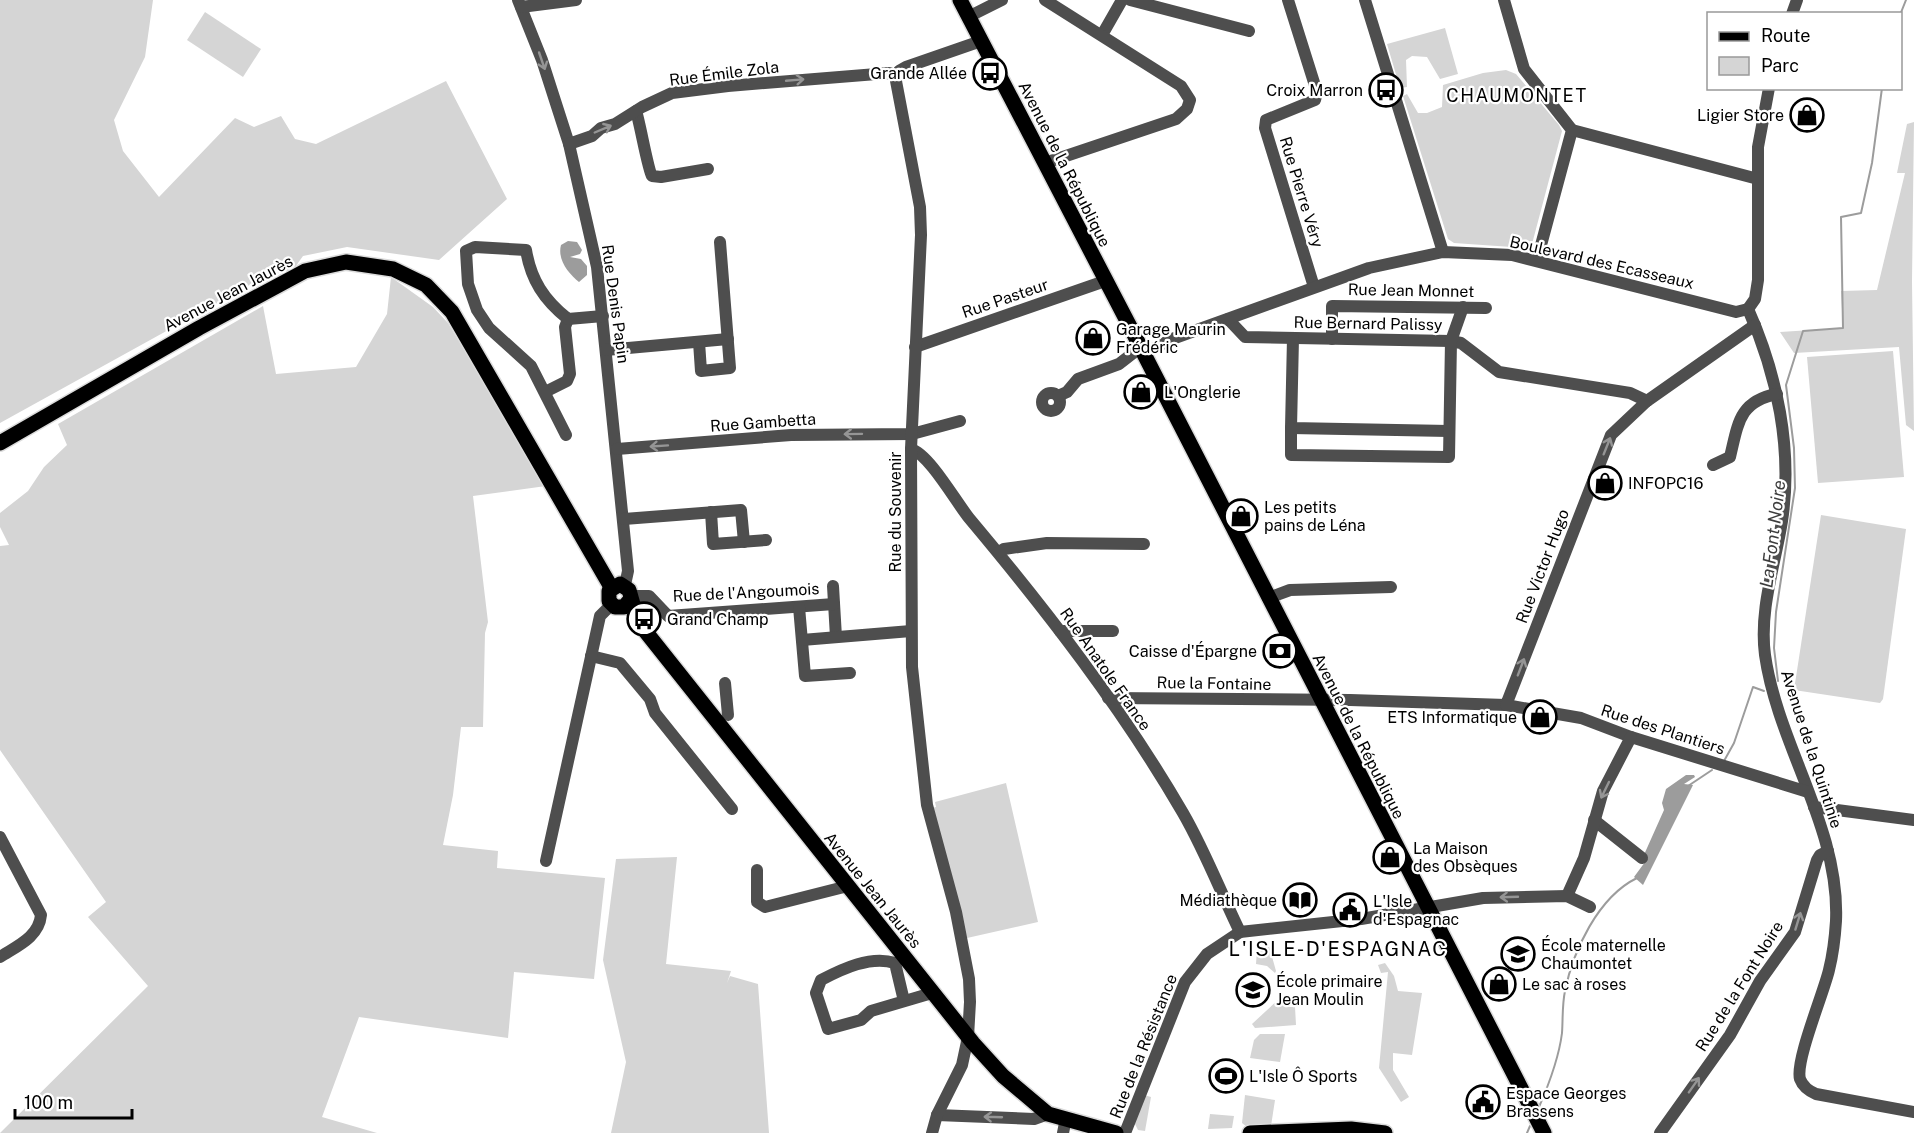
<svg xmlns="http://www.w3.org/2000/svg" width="1914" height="1133" viewBox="0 0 1914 1133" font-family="'Public Sans',sans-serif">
<rect width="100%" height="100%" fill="#fff"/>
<g fill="#d5d5d5">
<polygon points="0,0 153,0 145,57 114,120 123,151 159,197 235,118 254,127 281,116 295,139 316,144 446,81 507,199 439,260 347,247 303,256 293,270 266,276 0,423"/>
<polygon points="205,12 261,49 243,77 187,40"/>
<polygon points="1445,28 1458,74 1440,79 1427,57 1412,56 1406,60 1407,87 1400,88 1387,44"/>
<polygon points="1506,70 1516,74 1559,125 1562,131 1532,244 1527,248 1454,243 1448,239 1403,96 1407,94 1418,113 1427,113 1442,107 1443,85 1483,73"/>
<polygon points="1914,122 1912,282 1914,431 1906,425 1899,347 1794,353 1780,332 1843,328 1841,291 1877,290 1905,173 1897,173 1907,124"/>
<polygon points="391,277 433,307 448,323 546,486 473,496 488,622 485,633 483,727 461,727 453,795 443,845 498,851 497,868 605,878 594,979 514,972 508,1038 359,1017 322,1117 377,1133 0,1133 148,986 88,917 106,902 0,750 0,546 9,545 0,527 0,513 28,491 44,467 67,445 58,424 263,306 276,374 356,367 387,314"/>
<polygon points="1893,351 1904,477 1818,483 1807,357"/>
<polygon points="1821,515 1906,529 1883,699 1880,703 1794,690"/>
<polygon points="1006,783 1038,922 967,938 932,808 936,807 935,802"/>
<polygon points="677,857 666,964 731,971 727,983 730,976 758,984 769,1133 611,1133 626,1062 603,960 616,859"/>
<polygon points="1269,946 1276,971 1275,973 1267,966 1256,964 1257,950"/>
<polygon points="1385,963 1394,976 1398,991 1422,993 1412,1055 1393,1053 1393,1070 1409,1097 1401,1102 1379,1068 1388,972 1381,973 1378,965"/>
<polygon points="1281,997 1286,1007 1295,1007 1296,1025 1255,1028 1252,1024"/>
<polygon points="1260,1034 1285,1034 1280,1062 1250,1058 1254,1040"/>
<polygon points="1144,1095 1151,1097 1145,1131 1138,1130 1134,1122"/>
<polygon points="1245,1095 1275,1100 1271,1126 1247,1127 1242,1123"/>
<polygon points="1210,1114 1234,1116 1232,1128 1208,1129"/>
</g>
<g fill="#9c9c9c">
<path d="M568 241 577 242 582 250 580 254 570 257 581 259 587 266V275L579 282C569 274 557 260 561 245Z"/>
<polygon points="1686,775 1694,775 1695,777 1684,784 1693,785 1643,885 1634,877 1645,862 1643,857 1664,810 1662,803 1666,789"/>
</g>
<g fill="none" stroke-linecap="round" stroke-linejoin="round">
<g stroke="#9c9c9c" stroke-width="2">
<polyline points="1900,15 1906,0"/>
<polyline points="1778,681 1774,648 1776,612 1795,488 1794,448 1786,385 1803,331 1843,328 1841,217 1861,213 1872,163 1882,88"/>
<polyline points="1724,761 1734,743 1753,687 1764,691"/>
<polyline points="1688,786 1712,770"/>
<path d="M1539 1107C1549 1084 1559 1057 1562 1033 1563 1019 1562 1005 1565 991 1573 951 1598 897 1637 878"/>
<polyline points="1527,1133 1530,1126"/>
</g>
<defs>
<g id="major">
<polyline points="960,0 1139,344"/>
<polyline points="1144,354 1544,1133"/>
<polyline points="0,443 199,328 305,271 346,262 393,269 426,285 452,312 611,587"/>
<polyline points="630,600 624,607 615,607 609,601 609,591 620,584 629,590 638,622 973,1043 1003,1076 1048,1114 1116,1133"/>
<polyline points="1250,1133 1351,1129 1385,1133"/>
</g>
</defs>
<use href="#major" stroke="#dbdbdb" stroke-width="18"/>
<g stroke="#4e4e4e" stroke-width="12">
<polyline points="518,0 542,60 569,144 597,267 628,571 625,585"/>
<polyline points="1130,0 1249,31"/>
<polyline points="1288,0 1317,92 1315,100 1266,120 1265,128 1314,287"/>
<polyline points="1365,0 1443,252"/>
<polyline points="1504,0 1524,69 1572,130 1537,260"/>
<polyline points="521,7 576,0"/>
<polyline points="1792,14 1797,0"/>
<polyline points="968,17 1002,0"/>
<polyline points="1102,35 1122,0"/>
<path d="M636 111C640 123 648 170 652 176L661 177 708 169"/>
<polyline points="1572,130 1758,179"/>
<polyline points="569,144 592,136 601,128 615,124 642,107 672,93 728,86 889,73 896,75"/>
<polyline points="1045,163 1176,119 1187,109 1190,100 1181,86 1045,0"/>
<path d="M1748 309C1777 374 1793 449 1782 521 1775 565 1759 610 1765 655 1778 746 1840 827 1836 921 1835 937 1833 954 1829 970 1824 992 1795 1061 1800 1079 1803 1087 1809 1091 1816 1094L1914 1112"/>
<polyline points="1748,309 1755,299 1758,280 1758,147 1769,88"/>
<polyline points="1228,319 1245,337 1451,341 1461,343 1499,372 1630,393 1647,401"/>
<polyline points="1293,338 1291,428 1449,431"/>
<polyline points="1332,339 1332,306 1486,308"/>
<polyline points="699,342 701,371 730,368 720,242"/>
<polyline points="915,347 1105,281"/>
<polyline points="606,350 728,339"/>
<polyline points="1147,352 1172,339 1369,268 1443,252 1512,255 1736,312 1748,309"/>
<polyline points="545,392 567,381 570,374 565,327 568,319"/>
<circle cx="1051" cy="402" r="9"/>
<polyline points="1058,396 1067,392 1078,379 1119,364 1137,350"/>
<polyline points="1291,428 1291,455 1449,457 1451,341 1463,307"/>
<path d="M566 435 531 366 489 328 477 310 468 284 466 251 475 247 526 250C531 280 544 300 568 319L603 316"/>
<polyline points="617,449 791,435 912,434 960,421"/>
<path d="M911 449C929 454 956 502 969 518 1047 611 1122 708 1183 813 1205 851 1221 893 1240 932"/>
<path d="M1713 465 1730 457C1738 424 1739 401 1777 394"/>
<polyline points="711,512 713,544 766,540"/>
<polyline points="624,519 741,510 744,542"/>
<polyline points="999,552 1004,549 1047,543 1144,544"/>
<polyline points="833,586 836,637"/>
<polyline points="631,596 649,596 668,616 834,604"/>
<polyline points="1268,598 1290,590 1391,587"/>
<polyline points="799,607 805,676 850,673"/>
<polyline points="1060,631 1113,631"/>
<polyline points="802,640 911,631"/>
<polyline points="591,656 620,663 650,699 655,713 732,809"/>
<polyline points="725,683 728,715"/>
<polyline points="1108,698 1350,700 1506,705 1611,435 1647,401 1755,325"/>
<polyline points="1506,705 1581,718 1631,737 1808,792"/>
<polyline points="1814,807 1914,820"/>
<polyline points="1594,820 1642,858"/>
<path d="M0 837 41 915C39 937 17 946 0 957"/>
<polyline points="546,861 600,616 611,605"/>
<polyline points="757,870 757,902 765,907 848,886"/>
<polyline points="1567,896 1584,858 1603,791 1631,737"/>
<path d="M904 1001 895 963C871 955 842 969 821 980L816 993 828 1029 861 1020 871 1011 932 993"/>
<polyline points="937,1115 1034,1119 1048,1114"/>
<polyline points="932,1133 937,1115 962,1065 968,1037 970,1002 969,979 956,912 927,805 912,667 911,449 921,235 920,207 896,81 899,71 906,67 981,41"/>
<polyline points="1063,1133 1066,1118"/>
<polyline points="1125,1133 1185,982 1207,954 1240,932 1361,919 1483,898 1567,896 1590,907"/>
<polyline points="1660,1133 1730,1035 1760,981 1795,932 1817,860 1820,855 1828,851"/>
</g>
<use href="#major" stroke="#000" stroke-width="15"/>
</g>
<defs><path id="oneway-shaft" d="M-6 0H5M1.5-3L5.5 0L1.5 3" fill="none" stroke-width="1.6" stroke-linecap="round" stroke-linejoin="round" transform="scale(1.5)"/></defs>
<g stroke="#959595">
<use href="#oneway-shaft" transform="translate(542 61) rotate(71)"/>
<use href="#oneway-shaft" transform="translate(795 80) rotate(-5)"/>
<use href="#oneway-shaft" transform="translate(603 129) rotate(-23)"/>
<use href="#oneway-shaft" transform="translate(853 434) rotate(179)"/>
<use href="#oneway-shaft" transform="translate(659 446) rotate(176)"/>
<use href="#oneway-shaft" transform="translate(1607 446) rotate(-68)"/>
<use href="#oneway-shaft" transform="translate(1521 667) rotate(-69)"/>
<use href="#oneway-shaft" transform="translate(1605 790) rotate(116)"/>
<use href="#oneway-shaft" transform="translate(1509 897) rotate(178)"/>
<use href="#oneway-shaft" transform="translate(1798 921) rotate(-73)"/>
<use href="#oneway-shaft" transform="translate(1694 1085) rotate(-55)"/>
<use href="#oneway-shaft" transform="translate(993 1117) rotate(-178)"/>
</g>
<defs>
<symbol id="bus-ring" viewBox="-11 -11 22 22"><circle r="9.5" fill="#fff" stroke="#000" stroke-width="1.5"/><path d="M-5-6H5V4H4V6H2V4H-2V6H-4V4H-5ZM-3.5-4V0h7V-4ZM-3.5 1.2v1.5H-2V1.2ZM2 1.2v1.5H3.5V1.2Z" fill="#000"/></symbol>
<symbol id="shop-ring" viewBox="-11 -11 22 22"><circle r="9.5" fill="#fff" stroke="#000" stroke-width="1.5"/><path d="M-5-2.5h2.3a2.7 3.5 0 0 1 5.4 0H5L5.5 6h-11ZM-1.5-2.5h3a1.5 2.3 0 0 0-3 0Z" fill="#000"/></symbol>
<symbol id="bank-ring" viewBox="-11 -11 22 22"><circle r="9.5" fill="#fff" stroke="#000" stroke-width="1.5"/><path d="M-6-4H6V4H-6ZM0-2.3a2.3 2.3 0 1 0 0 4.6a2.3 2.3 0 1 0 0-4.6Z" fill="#000"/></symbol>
<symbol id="library-ring" viewBox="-11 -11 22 22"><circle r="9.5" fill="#fff" stroke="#000" stroke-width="1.5"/><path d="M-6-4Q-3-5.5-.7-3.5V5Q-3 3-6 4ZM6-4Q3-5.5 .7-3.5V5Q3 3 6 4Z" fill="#000"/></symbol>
<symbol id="civic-ring" viewBox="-11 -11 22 22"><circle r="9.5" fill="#fff" stroke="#000" stroke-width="1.5"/><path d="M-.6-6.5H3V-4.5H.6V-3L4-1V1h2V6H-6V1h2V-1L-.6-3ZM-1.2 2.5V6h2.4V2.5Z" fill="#000"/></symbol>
<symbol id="school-ring" viewBox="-11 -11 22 22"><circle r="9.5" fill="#fff" stroke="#000" stroke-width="1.5"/><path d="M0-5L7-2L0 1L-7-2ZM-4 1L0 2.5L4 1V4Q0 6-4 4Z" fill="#000"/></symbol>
<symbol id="stadium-ring" viewBox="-11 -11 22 22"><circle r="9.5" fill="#fff" stroke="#000" stroke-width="1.5"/><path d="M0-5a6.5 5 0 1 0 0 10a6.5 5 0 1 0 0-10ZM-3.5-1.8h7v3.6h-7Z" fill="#000"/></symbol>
</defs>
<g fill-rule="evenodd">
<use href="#bus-ring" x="971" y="54" width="38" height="38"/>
<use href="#bus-ring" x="1367" y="71" width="38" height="38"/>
<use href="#shop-ring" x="1788" y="96" width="38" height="38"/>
<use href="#shop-ring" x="1074" y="319" width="38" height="38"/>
<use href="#shop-ring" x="1122" y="373" width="38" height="38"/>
<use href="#shop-ring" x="1586" y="464" width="38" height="38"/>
<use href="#shop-ring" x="1222" y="497" width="38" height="38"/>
<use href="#bus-ring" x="625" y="600" width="38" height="38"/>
<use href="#bank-ring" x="1261" y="632" width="38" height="38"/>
<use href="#shop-ring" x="1521" y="698" width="38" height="38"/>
<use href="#shop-ring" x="1371" y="838" width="38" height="38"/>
<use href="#library-ring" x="1281" y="881" width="38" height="38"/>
<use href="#civic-ring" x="1331" y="891" width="38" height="38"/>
<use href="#school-ring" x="1499" y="935" width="38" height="38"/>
<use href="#shop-ring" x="1480" y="965" width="38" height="38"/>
<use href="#school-ring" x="1234" y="971" width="38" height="38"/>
<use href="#stadium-ring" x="1207" y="1057" width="38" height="38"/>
<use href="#civic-ring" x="1464" y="1083" width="38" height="38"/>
</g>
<g text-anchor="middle" stroke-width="4.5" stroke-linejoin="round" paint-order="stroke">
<g font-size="16" fill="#000" stroke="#fff">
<text transform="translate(724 73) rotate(-7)" y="6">Rue Émile Zola</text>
<text transform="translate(1065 164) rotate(63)" y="6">Avenue de la République</text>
<text transform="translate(1302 192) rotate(73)" y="6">Rue Pierre Véry</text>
<text transform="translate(1602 262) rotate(13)" y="6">Boulevard des Ecasseaux</text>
<text transform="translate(1411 290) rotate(1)" y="6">Rue Jean Monnet</text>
<text transform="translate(228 293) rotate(-28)" y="6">Avenue Jean Jaurès</text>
<text transform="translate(1005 298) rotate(-19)" y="6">Rue Pasteur</text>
<text transform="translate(616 304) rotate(82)" y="6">Rue Denis Papin</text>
<text transform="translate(1368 323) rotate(1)" y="6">Rue Bernard Palissy</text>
<text transform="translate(763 422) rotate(-4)" y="6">Rue Gambetta</text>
<text transform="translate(895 512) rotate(-90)" y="6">Rue du Souvenir</text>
<text transform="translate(1542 566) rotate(-69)" y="6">Rue Victor Hugo</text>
<text transform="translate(746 592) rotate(-3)" y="6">Rue de l'Angoumois</text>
<text transform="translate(1106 669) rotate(55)" y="6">Rue Anatole France</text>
<text transform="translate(1214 683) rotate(1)" y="6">Rue la Fontaine</text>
<text transform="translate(1663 729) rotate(18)" y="6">Rue des Plantiers</text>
<text transform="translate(1359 736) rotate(63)" y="6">Avenue de la République</text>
<text transform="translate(1812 749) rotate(72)" y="6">Avenue de la Quintinie</text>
<text transform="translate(873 890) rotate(51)" y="6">Avenue Jean Jaurès</text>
<text transform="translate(1739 986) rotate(-58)" y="6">Rue de la Font Noire</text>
<text transform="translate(1143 1046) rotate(-68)" y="6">Rue de la Résistance</text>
</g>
<g font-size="16" fill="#000" stroke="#fff" text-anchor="start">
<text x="967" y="79" text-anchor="end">Grande Allée</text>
<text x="1363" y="96" text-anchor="end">Croix Marron</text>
<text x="1784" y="121" text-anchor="end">Ligier Store</text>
<text x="1116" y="335">Garage Maurin<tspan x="1116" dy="18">Frédéric</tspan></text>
<text x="1164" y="398">L'Onglerie</text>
<text x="1628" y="489">INFOPC16</text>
<text x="1264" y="513">Les petits<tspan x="1264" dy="18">pains de Léna</tspan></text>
<text x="667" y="625">Grand Champ</text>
<text x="1257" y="657" text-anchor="end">Caisse d'Épargne</text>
<text x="1517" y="723" text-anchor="end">ETS Informatique</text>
<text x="1413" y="854">La Maison<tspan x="1413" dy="18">des Obsèques</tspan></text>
<text x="1277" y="906" text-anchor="end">Médiathèque</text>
<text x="1373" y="907">L'Isle<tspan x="1373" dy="18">d'Espagnac</tspan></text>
<text x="1541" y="951">École maternelle<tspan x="1541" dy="18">Chaumontet</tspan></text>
<text x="1276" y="987">École primaire<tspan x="1276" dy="18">Jean Moulin</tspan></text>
<text x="1522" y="990">Le sac à roses</text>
<text x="1249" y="1082">L'Isle Ô Sports</text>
<text x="1506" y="1099">Espace Georges<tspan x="1506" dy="18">Brassens</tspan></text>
</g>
<g font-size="18" letter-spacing="1.5" fill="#000" stroke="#fff">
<text x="1517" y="102">CHAUMONTET</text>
</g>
<g font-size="18" font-style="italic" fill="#3d3d3d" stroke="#fff">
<text transform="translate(1773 534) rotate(-83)" y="6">La Font Noire</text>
</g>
<g font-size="20" letter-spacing="1.5" fill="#000" stroke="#fff">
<text x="1338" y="956">L'ISLE-D'ESPAGNAC</text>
</g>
</g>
<rect x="1707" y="12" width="195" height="78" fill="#ffffff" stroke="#999999" stroke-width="1.5"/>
<rect x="1719" y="32" width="30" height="9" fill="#000000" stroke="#999999" stroke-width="1.5"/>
<text x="1761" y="42" font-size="18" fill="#000000">Route</text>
<rect x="1719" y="57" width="30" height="18" fill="#d5d5d5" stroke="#999999" stroke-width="1.5"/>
<text x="1761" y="72" font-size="18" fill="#000000">Parc</text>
<path d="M15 1109v9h117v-9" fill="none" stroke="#000000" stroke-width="3"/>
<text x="24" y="1109" font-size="18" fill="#000000" stroke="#ffffff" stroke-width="4.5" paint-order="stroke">100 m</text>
</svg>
